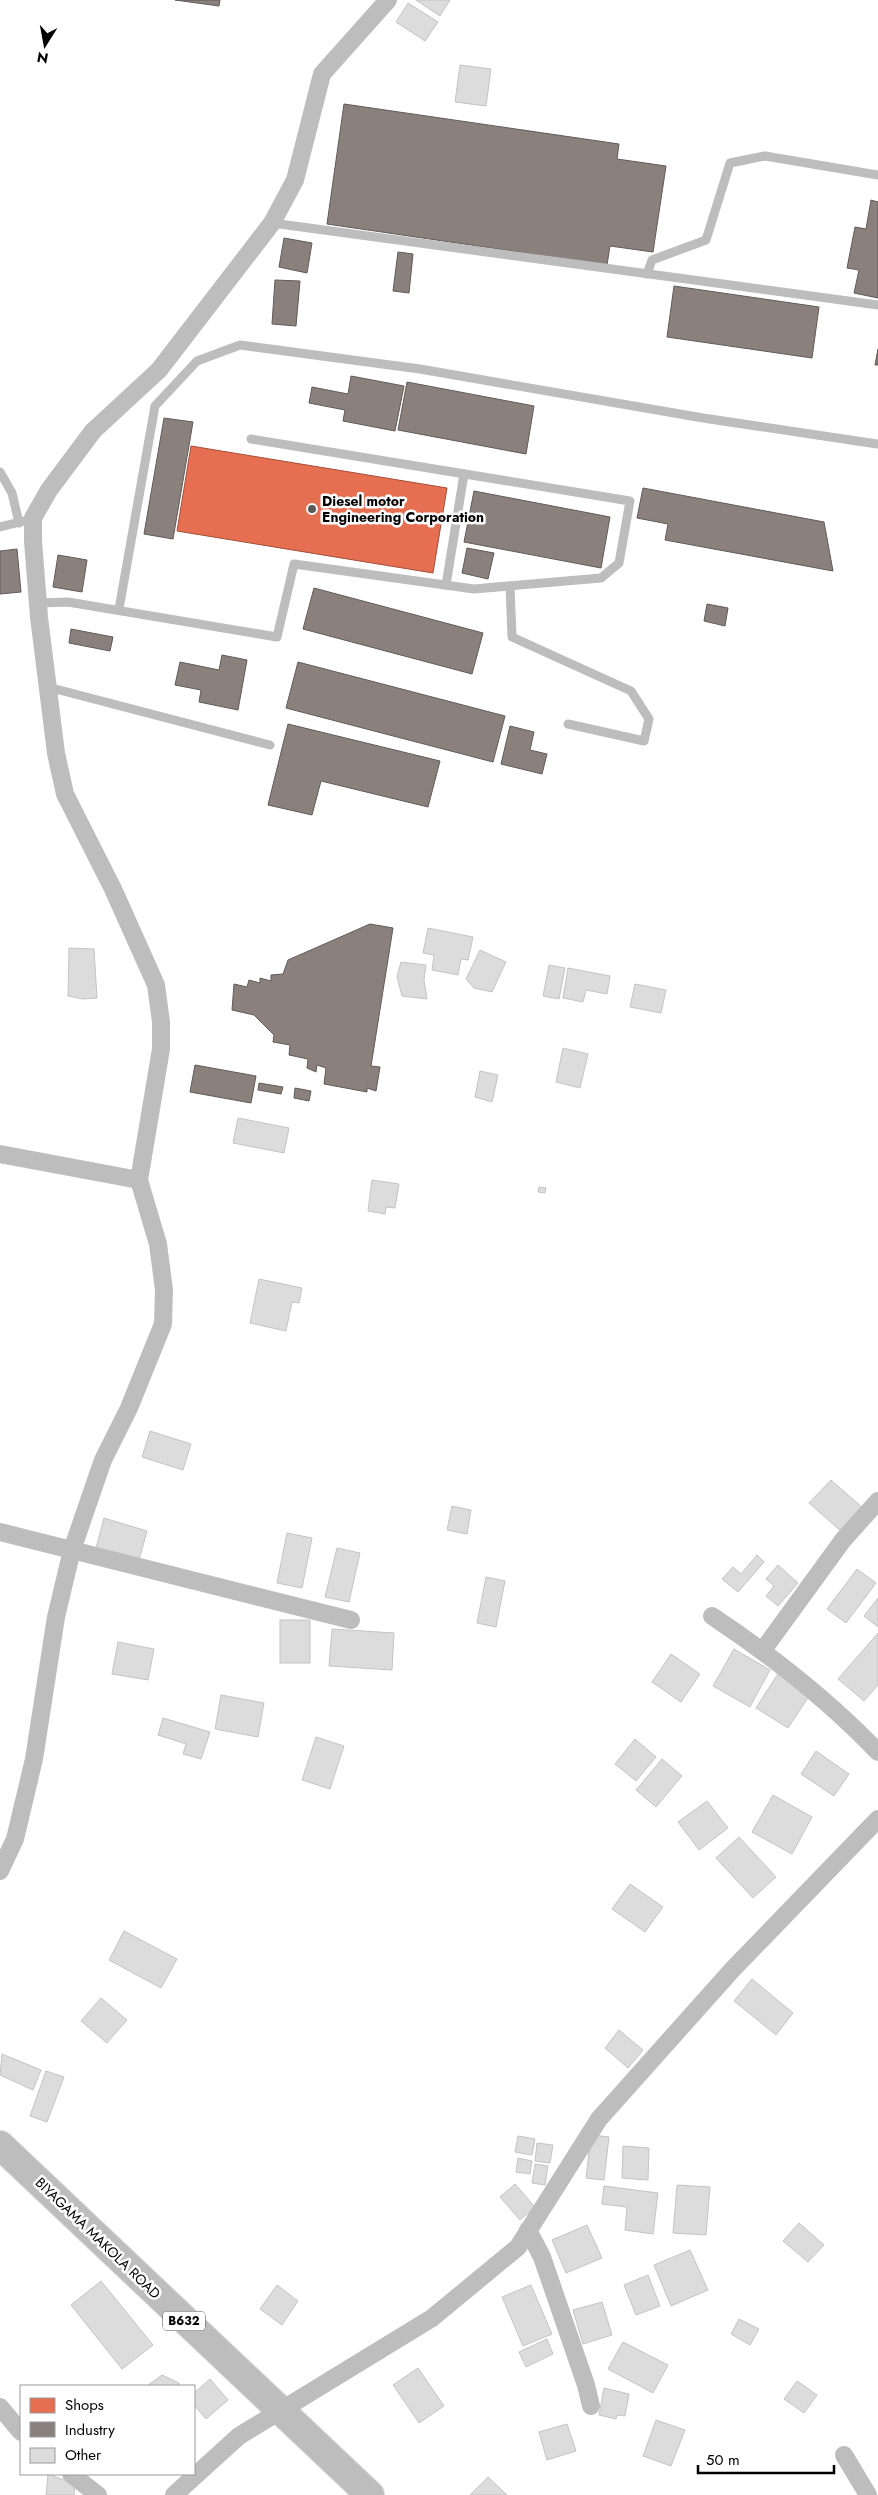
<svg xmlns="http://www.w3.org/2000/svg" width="878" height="2495" viewBox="0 0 878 2495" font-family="Jost,sans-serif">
<rect width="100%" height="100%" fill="#fff"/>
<polygon fill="#e76f51" stroke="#a24e39" points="191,446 447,488 433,573 177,531"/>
<g fill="#8a817c" stroke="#615a57">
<polygon points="175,0 220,0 219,6"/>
<polygon points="344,104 619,144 617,159 666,166 653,252 610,246 607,265 327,224"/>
<polygon points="871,200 878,202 878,298 854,293 859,270 847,268 855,227 866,229"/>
<polygon points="284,238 312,243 307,273 279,267"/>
<polygon points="398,252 413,254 409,293 393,291"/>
<polygon points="275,280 300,281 296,326 272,324"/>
<polygon points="674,286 819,307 812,358 667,337"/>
<polygon points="878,349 878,365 875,365"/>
<polygon points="351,376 404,386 395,431 343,421 345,410 309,403 312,387 348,394"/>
<polygon points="407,382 534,406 526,454 398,430"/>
<polygon points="164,418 193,422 173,539 144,534"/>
<polygon points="643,488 824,522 833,571 665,540 668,524 637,518"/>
<polygon points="474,491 610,517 601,568 464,542"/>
<polygon points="467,548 494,553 488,579 462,573"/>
<polygon points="17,549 21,592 0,594 0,551"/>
<polygon points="58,555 87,560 82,592 53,587"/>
<polygon points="314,588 483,633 472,674 303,629"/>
<polygon points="707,604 728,608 725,626 704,621"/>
<polygon points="71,629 113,637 110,651 69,643"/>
<polygon points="222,655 247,660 238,710 199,702 201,690 175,685 180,662 219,670"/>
<polygon points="298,662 505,716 493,762 286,708"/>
<polygon points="288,724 440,761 428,807 321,781 312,815 268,805"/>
<polygon points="510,726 534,732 530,750 547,754 542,774 501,764"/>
<polygon points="370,924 393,928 371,1066 380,1067 376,1091 367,1088 367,1092 324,1084 326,1068 317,1065 316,1072 307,1068 308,1059 289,1055 290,1045 273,1042 274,1035 254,1015 232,1010 234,984 247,987 249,980 260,983 260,978 271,981 271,975 283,974 288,960"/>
<polygon points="195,1065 256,1076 251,1103 190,1092"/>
<polygon points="259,1083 283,1087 281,1094 258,1090"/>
<polygon points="295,1088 311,1091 309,1101 294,1098"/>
</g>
<g fill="#dcdcdc" stroke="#c4c4c4">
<polygon points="416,0 450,0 440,16"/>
<polygon points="408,3 438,22 425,41 396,22"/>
<polygon points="460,65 491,69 486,106 455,102"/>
<polygon points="428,928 473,937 468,960 461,959 458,975 432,970 434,955 423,953"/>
<polygon points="69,948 94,949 97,998 83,999 68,996"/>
<polygon points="480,950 506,962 492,992 474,988 466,979"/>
<polygon points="401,962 426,965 424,980 427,999 402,996 397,977"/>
<polygon points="549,965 565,968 559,999 543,996"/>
<polygon points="568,968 610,976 607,994 586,990 583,1002 563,998"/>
<polygon points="635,984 666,990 661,1013 630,1007"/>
<polygon points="563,1048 588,1054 580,1088 556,1082"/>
<polygon points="480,1071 498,1075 492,1102 475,1097"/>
<polygon points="238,1118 289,1128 284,1153 233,1143"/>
<polygon points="372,1180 399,1184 395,1208 386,1207 385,1214 368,1211"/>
<polygon points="539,1187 546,1188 545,1193 538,1192"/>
<polygon points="259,1279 302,1288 299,1303 292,1302 286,1331 250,1323"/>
<polygon points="150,1431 191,1444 183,1470 142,1457"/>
<polygon points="831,1480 864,1509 843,1533 809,1503"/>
<polygon points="452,1506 471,1510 467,1534 447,1530"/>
<polygon points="104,1518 147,1531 139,1560 96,1548"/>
<polygon points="287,1533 312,1538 302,1588 277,1583"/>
<polygon points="337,1548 360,1553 349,1602 325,1597"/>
<polygon points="757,1555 764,1562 738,1592 722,1579 733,1567 741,1574"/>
<polygon points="778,1565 798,1583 778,1606 766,1596 774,1586 766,1579"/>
<polygon points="857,1569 876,1583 846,1623 827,1609"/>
<polygon points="486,1577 505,1581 496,1627 477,1623"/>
<polygon points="878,1598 878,1627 864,1616"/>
<rect x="280" y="1620" width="30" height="43"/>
<polygon points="332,1629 394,1633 392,1670 329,1666"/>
<polygon points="878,1633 878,1685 864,1701 838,1679"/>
<polygon points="118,1642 154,1649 148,1680 112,1674"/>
<polygon points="734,1649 770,1670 750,1707 713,1686"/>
<polygon points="671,1654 700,1674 681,1702 652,1682"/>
<polygon points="779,1672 811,1693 788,1728 756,1708"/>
<polygon points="221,1695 264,1703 258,1737 215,1729"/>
<polygon points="163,1718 210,1732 201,1759 183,1754 186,1744 158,1735"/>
<polygon points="316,1737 344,1746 330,1789 302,1780"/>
<polygon points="635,1739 656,1757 636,1781 615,1764"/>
<polygon points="816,1751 849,1774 834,1796 801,1774"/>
<polygon points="662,1759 682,1776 656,1807 636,1790"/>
<polygon points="773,1795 812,1817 792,1854 752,1832"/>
<polygon points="707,1801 728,1828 699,1850 678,1822"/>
<polygon points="739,1837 776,1877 753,1898 716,1858"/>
<polygon points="630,1884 663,1907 645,1932 612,1909"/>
<polygon points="124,1931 177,1959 161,1988 109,1960"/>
<polygon points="752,1979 793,2013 776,2035 734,2001"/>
<polygon points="101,1998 127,2020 107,2043 81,2021"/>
<polygon points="619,2030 643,2050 628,2068 605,2048"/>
<polygon points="2,2054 41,2070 33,2090 0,2075"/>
<polygon points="46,2071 64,2077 47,2122 30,2116"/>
<polygon points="591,2135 609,2137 604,2180 586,2178"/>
<polygon points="518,2136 535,2139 532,2155 515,2152"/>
<polygon points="537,2143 553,2145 550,2163 535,2161"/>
<polygon points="623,2146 649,2148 648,2180 622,2178"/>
<polygon points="518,2158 532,2161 530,2174 516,2172"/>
<polygon points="535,2164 548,2166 545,2185 532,2183"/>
<polygon points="515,2184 535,2207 520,2220 500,2197"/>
<polygon points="677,2185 710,2187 706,2235 673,2233"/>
<polygon points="604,2186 658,2193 653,2234 625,2230 627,2207 602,2204"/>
<polygon points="799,2223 824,2245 808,2262 783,2241"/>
<polygon points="587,2225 602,2258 566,2273 552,2240"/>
<polygon points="690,2250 708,2290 671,2306 654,2265"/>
<polygon points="648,2275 660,2306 636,2315 624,2285"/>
<polygon points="101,2281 153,2345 122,2369 71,2305"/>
<polygon points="277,2285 298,2301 282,2325 260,2309"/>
<polygon points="531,2285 552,2334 523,2346 502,2297"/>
<polygon points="602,2302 612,2335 583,2344 573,2310"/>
<polygon points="739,2319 759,2329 750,2345 731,2334"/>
<polygon points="547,2339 553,2354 526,2367 519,2352"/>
<polygon points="623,2342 668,2365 653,2393 608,2369"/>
<polygon points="418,2368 444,2406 419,2423 393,2385"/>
<polygon points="162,2375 179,2383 179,2386 147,2386"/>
<polygon points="210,2379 228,2400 206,2419 194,2405 194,2393"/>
<polygon points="797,2381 817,2395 804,2413 784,2399"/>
<polygon points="604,2388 629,2394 625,2416 617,2415 616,2419 599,2415"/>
<polygon points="656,2420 685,2430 671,2466 643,2456"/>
<polygon points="567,2424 576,2451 547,2460 539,2432"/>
<polygon points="48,2474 75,2484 74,2495 46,2495"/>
<polygon points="488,2477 507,2495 470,2495"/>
</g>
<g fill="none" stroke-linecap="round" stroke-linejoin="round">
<defs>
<polyline id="primary" points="0,2145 370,2495"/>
</defs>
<use href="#primary" stroke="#dbdbdb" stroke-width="30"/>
<g stroke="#bdbdbd" stroke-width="9">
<polyline points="272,223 878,305"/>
<polyline points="647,274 652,260 706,240 730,163 765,156 878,175"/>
<polyline points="0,472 12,493 19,523"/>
<polyline points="0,527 24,521"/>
<polyline points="446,585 464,474"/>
<polyline points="510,586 512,637 631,691 649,719 644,741 568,724"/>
<polyline points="39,603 68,602 277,637 294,564 474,589 601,578 619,563 630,501 251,439"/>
<polyline points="119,609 155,406 197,361 240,345 420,369 703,418 877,444"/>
<polyline points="48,687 270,745"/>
</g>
<g stroke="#bdbdbd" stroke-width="18">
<polyline points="0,1154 139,1180"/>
<polyline points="0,1532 351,1620"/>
<path d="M712 1616C772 1656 828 1700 878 1752"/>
<polyline points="763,1650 843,1540 878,1501"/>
<polyline points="0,1871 15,1839 34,1759 56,1617 72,1550 103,1460 129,1408 163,1324 164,1290 158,1244 139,1180 161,1049 161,1022 156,985 113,889 65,794 56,753 39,617 33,541 33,518 49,490 93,431 159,370 272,223 295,180 322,74 388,0"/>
<polyline points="528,2230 542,2257 586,2385 591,2406"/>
<polyline points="0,2407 21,2432"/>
<polyline points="844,2455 868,2495"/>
<polyline points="71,2474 98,2495"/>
<polyline points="174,2495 239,2436 432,2318 518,2247 599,2119 732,1970 878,1819"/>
</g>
<use href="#primary" stroke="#bdbdbd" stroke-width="28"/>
</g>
<circle fill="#595959" stroke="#fff" stroke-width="2" cx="312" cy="509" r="5"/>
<g text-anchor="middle" stroke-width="5" stroke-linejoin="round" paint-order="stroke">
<rect fill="#fff" stroke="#4c4c4c" stroke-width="1" x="163" y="2311.5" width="42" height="19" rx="4"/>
<g font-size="12" font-weight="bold" fill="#000">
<text x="184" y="2325">B632</text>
</g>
<g font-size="14" font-weight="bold" fill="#000" stroke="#fff" text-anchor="start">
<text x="322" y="506">Diesel motor<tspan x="322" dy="16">Engineering Corporation</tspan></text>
</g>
<g font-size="14" fill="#000" stroke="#fff">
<text transform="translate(98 2238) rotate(44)" y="5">BIYAGAMA MAKOLA ROAD</text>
</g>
</g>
<rect x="20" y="2385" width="175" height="90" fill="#ffffff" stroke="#999999"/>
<rect x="30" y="2398" width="25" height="15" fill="#e76f51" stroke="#999999"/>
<text x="65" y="2410" font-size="15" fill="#000000">Shops</text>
<rect x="30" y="2422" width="25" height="15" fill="#8a817c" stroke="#999999"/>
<text x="65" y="2435" font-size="15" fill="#000000">Industry</text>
<rect x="30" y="2448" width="25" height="15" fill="#dcdcdc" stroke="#999999"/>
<text x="65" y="2460" font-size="15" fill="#000000">Other</text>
<g transform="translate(45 45) rotate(191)" stroke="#ffffff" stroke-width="4" paint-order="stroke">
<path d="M0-4L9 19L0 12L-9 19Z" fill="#000000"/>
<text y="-8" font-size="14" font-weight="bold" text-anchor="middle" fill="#000000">N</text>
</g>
<path d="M698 2465v8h136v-8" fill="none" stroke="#000000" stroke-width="2.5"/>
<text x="706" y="2465" font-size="15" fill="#000000" stroke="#ffffff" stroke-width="4" paint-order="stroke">50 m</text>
</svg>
